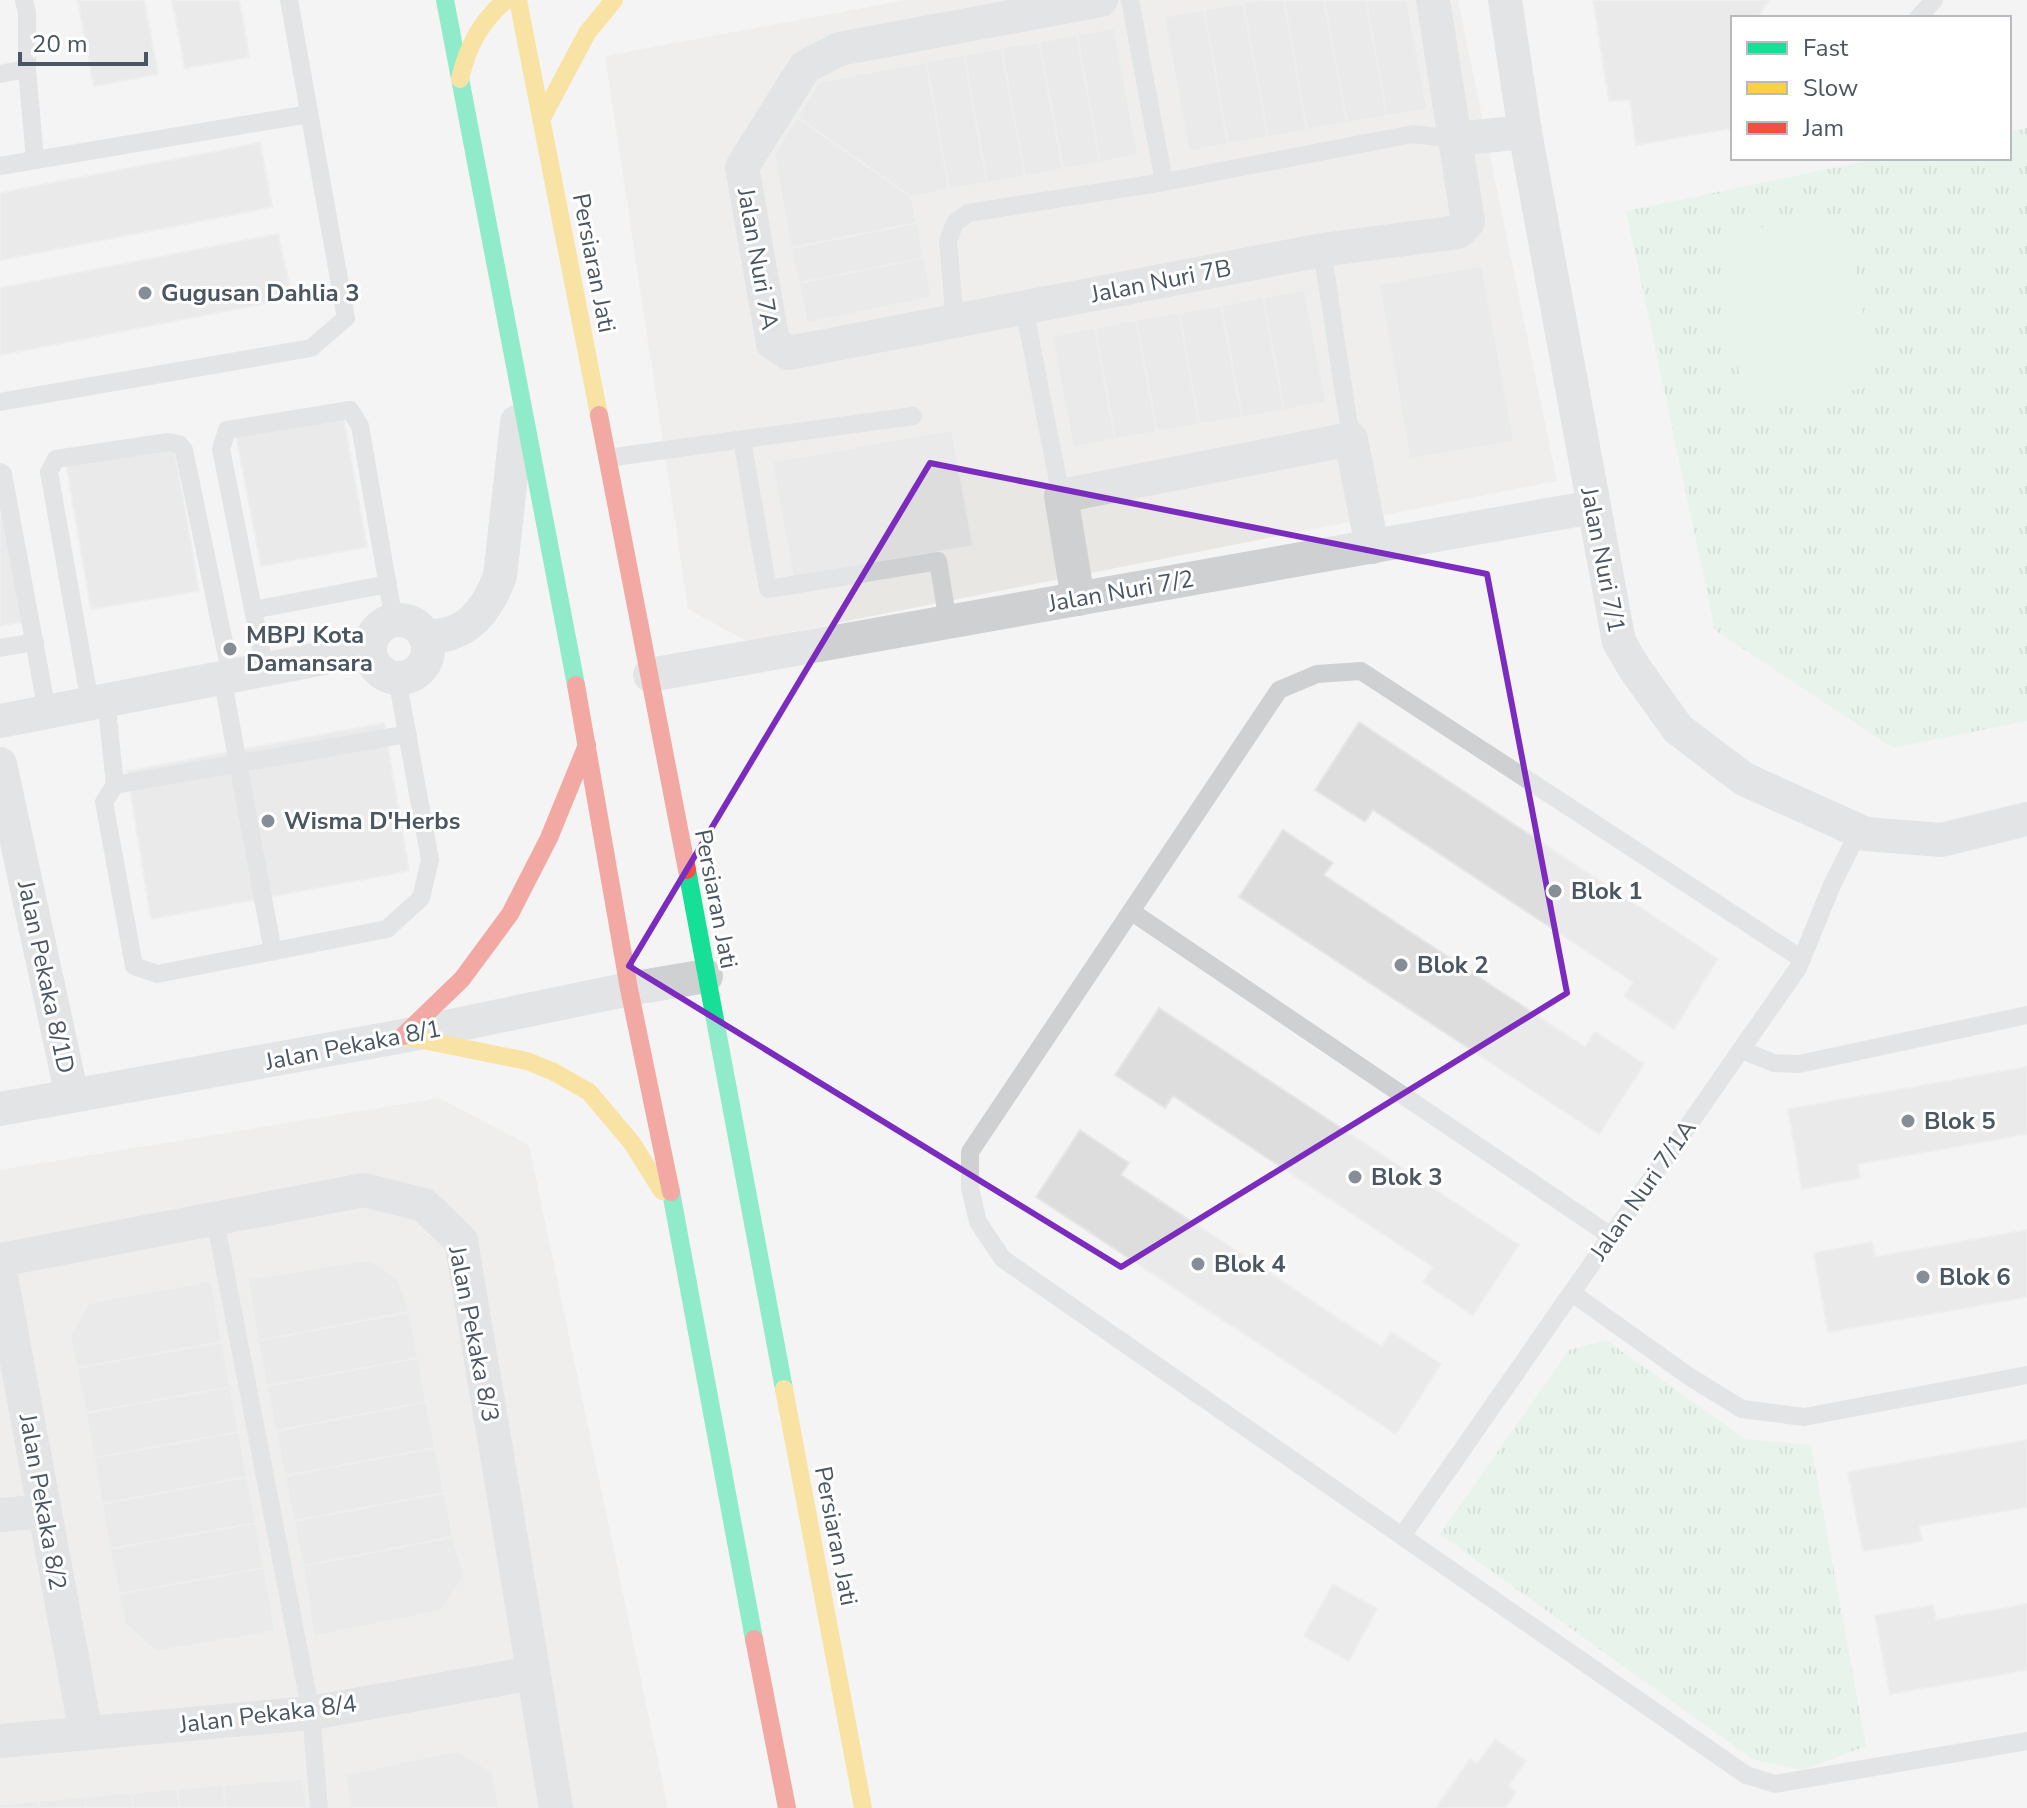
<svg xmlns="http://www.w3.org/2000/svg" width="2027" height="1808" viewBox="0 0 2027 1808" font-family="'Nunito Sans',sans-serif">
<defs>
<pattern id="park-tufts" width="24" height="20" patternUnits="userSpaceOnUse" patternTransform="scale(2)"><rect width="24" height="20" fill="#d9f2e3"/><path d="M3 7l-1-3M5 7V3M7 7l1-3M15 17l-1-3M17 17v-4M19 17l1-3" fill="none" stroke="#b2c7bb"/></pattern>
</defs>
<rect width="100%" height="100%" fill="#f4f4f4"/>
<g fill="#e8e7e3">
<polygon points="905,0 1458,0 1557,481 746,641 688,609 605,56"/>
<polygon points="439,1098 529,1145 668,1808 0,1808 0,1170"/>
</g>
<g fill="url(#park-tufts)">
<polygon points="2027,128 2027,721 1893,748 1715,630 1626,211 1881,158 2009,158 2009,132"/>
<polygon points="1606,1340 1745,1439 1811,1445 1866,1746 1803,1770 1752,1759 1440,1534 1569,1350"/>
</g>
<polygon fill="#d9f2e3" points="1845,213 1876,386 1745,408 1715,235"/>
<g fill="#ddddde" stroke="#e5e6e7" stroke-width="2">
<polygon points="78,0 144,0 158,74 94,86"/>
<polygon points="78,0 144,0 158,74 94,86"/>
<polygon points="172,0 239,0 249,57 185,68"/>
<polygon points="172,0 239,0 249,57 185,68"/>
<polygon points="1258,0 1284,0 1307,130 1268,137 1243,3"/>
<polygon points="1284,0 1324,0 1347,122 1307,130"/>
<polygon points="1324,0 1366,0 1387,116 1347,122"/>
<polygon points="1366,0 1407,0 1427,109 1387,116"/>
<polygon points="1593,0 1769,0 1760,14 1761,18 1733,18 1733,128 1636,145 1630,100 1609,101"/>
<polygon points="1243,3 1268,137 1228,144 1204,10"/>
<polygon points="1204,10 1228,144 1189,151 1164,17"/>
<polygon points="1114,28 1138,155 1100,162 1077,35"/>
<polygon points="1077,35 1100,162 1063,169 1039,42"/>
<polygon points="1039,42 1063,169 1025,176 1001,48"/>
<polygon points="1001,48 1025,176 987,183 964,55"/>
<polygon points="964,55 987,183 949,189 926,62"/>
<polygon points="926,62 949,189 911,197 797,117 819,82"/>
<polygon points="797,117 911,197 917,223 791,248 774,154"/>
<polygon points="260,143 272,207 0,260 0,193"/>
<polygon points="260,143 272,207 0,260 0,193"/>
<polygon points="917,223 924,258 799,283 791,248"/>
<polygon points="278,234 292,298 0,355 0,288"/>
<polygon points="278,234 292,298 0,355 0,288"/>
<polygon points="924,258 932,297 807,323 799,283"/>
<polygon points="1482,266 1514,441 1410,459 1379,284"/>
<polygon points="1305,290 1326,402 1284,410 1263,297"/>
<polygon points="1263,297 1284,410 1242,417 1221,306"/>
<polygon points="1221,306 1242,417 1199,424 1179,313"/>
<polygon points="1179,313 1199,424 1157,432 1136,320"/>
<polygon points="1136,320 1157,432 1115,439 1095,328"/>
<polygon points="1095,328 1115,439 1073,447 1052,336"/>
<polygon points="343,416 367,547 261,566 236,435"/>
<polygon points="952,430 973,546 793,577 772,462"/>
<polygon points="174,446 199,591 91,609 66,464"/>
<polygon points="0,482 26,621 0,626"/>
<polygon points="1359,722 1718,959 1674,1029 1624,996 1633,982 1373,810 1365,822 1315,790"/>
<polygon points="384,723 409,871 151,919 127,771"/>
<polygon points="1283,830 1333,863 1324,875 1585,1047 1595,1032 1644,1064 1599,1134 1239,897"/>
<polygon points="1159,1008 1519,1245 1473,1315 1423,1282 1433,1267 1173,1096 1165,1108 1115,1075"/>
<polygon points="2027,1067 2027,1134 1858,1164 1860,1178 1802,1189 1788,1109"/>
<polygon points="1080,1130 1129,1163 1121,1175 1382,1347 1391,1332 1441,1364 1396,1434 1036,1197"/>
<polygon points="2027,1230 2027,1297 1828,1332 1814,1253 1872,1242 1875,1257"/>
<polygon points="371,1260 399,1280 409,1312 258,1341 248,1279"/>
<polygon points="211,1281 222,1342 77,1368 70,1335 89,1303"/>
<polygon points="409,1312 418,1358 267,1386 258,1341"/>
<polygon points="222,1342 230,1387 86,1413 77,1368"/>
<polygon points="418,1358 426,1402 276,1431 267,1386"/>
<polygon points="230,1387 239,1432 94,1458 86,1413"/>
<polygon points="426,1402 435,1448 285,1476 276,1431"/>
<polygon points="239,1432 247,1477 102,1504 94,1458"/>
<polygon points="2027,1440 2027,1507 1919,1526 1922,1541 1863,1551 1848,1472"/>
<polygon points="435,1448 444,1493 294,1521 285,1476"/>
<polygon points="247,1477 256,1523 110,1549 102,1504"/>
<polygon points="444,1493 453,1537 303,1566 294,1521"/>
<polygon points="256,1523 264,1568 119,1594 110,1549"/>
<polygon points="453,1537 464,1577 440,1611 314,1636 303,1566"/>
<polygon points="264,1568 275,1631 156,1651 125,1624 119,1594"/>
<polygon points="1333,1584 1377,1609 1349,1661 1304,1636"/>
<polygon points="2027,1604 2027,1670 1890,1694 1875,1615 1933,1605 1936,1620"/>
<polygon points="1495,1739 1526,1761 1508,1786 1516,1792 1505,1808 1436,1808 1470,1759 1477,1764"/>
<polygon points="456,1751 492,1772 499,1808 351,1808 345,1775"/>
<polygon points="303,1779 307,1808 226,1808 223,1785"/>
<polygon points="223,1785 226,1808 179,1808 177,1789"/>
<polygon points="177,1789 179,1808 133,1808 131,1793"/>
<polygon points="131,1793 133,1808 86,1808 85,1797"/>
<polygon points="85,1797 86,1808 39,1808 39,1801"/>
<polygon points="39,1801 39,1808 0,1808 0,1805"/>
</g>
<g fill="none" stroke-linecap="round" stroke-linejoin="round">
<g stroke="#ced0d2" stroke-width="18">
<polyline points="24,0 27,13 27,69 35,160"/>
<polyline points="1130,0 1164,182"/>
<polyline points="1918,18 1934,0"/>
<polyline points="0,74 27,69"/>
<polyline points="0,166 309,114"/>
<polyline points="1322,250 1351,439"/>
<polyline points="1024,308 1061,496"/>
<polyline points="955,321 948,241 955,223 968,213 1164,182 1413,134 1455,139"/>
<polyline points="0,402 311,348 346,318 289,0"/>
<polyline points="742,440 768,589 938,561 948,622"/>
<polyline points="607,458 913,416"/>
<polyline points="0,472 3,474 47,711"/>
<polyline points="253,610 388,584"/>
<polyline points="0,648 35,642"/>
<polyline points="265,669 221,449 227,430 350,410 360,426 394,621"/>
<polyline points="106,699 115,785 104,802 134,966 157,974 387,929 421,898 430,860 397,678"/>
<polyline points="90,703 49,472 56,459 168,442 179,444 184,450 231,676 222,677 273,952"/>
<polyline points="115,785 408,734"/>
<polyline points="1132,912 1611,1236"/>
<polyline points="1802,959 1361,671 1317,674 1279,690 970,1152 970,1188 978,1222 1003,1259 1746,1775 1775,1784 2027,1741"/>
<polyline points="1741,1050 1774,1063 1799,1064 2027,1015"/>
<polyline points="215,1219 311,1713 319,1808"/>
<polyline points="1572,1293 1690,1377 1742,1409 1804,1417 2027,1375"/>
<polyline points="1402,1536 1798,968 1832,885 1859,831"/>
</g>
<g stroke="#ced0d2" stroke-width="34">
<polyline points="1101,0 839,49 805,67 742,167 773,343 789,353 1322,250 1458,232 1468,222 1455,139"/>
<polyline points="1433,0 1455,139 1525,132"/>
<polyline points="1505,0 1525,132 1619,642 1635,669 1678,729 1744,779 1859,831 1866,834 1941,840 2027,819"/>
<polyline points="1078,599 1061,496 1351,439 1372,547"/>
<circle cx="399" cy="649" r="29"/>
<path d="M425 637C434 636 443 636 451 633 477 625 491 600 500 576L517 422"/>
<polyline points="650,675 1593,507"/>
<polyline points="0,721 370,649"/>
<polyline points="0,764 72,1096"/>
<polyline points="0,1109 403,1036 629,989 706,976"/>
<polyline points="0,1260 364,1190 424,1205 461,1241 556,1808"/>
<polyline points="0,1271 86,1733"/>
<polyline points="0,1515 45,1511"/>
<polyline points="0,1741 311,1713 533,1673"/>
</g>
<g stroke="#16e098" stroke-width="18">
<polyline points="445,0 576,685"/>
<polyline points="687,870 784,1389"/>
<polyline points="671,1192 754,1639"/>
</g>
<g stroke="#ffcf43" stroke-width="18">
<polyline points="518,0 599,415"/>
<path d="M460 79C468 46 480 22 506 0"/>
<polyline points="542,118 587,33 614,0"/>
<polyline points="403,1036 527,1061 554,1072 589,1092 632,1143 662,1191"/>
<polyline points="784,1389 863,1808"/>
</g>
<g stroke="#f24e42" stroke-width="18">
<polyline points="599,415 687,870"/>
<polyline points="576,685 629,989 671,1192"/>
<polyline points="403,1036 462,979 510,914 549,838 587,745"/>
<polyline points="754,1639 787,1808"/>
</g>
</g>
<path d="M0 0H2027V1808H0ZM930 463 1487 574 1567 993 1121 1267 629 966Z" fill="#f4f4f4" fill-opacity=".55" fill-rule="evenodd"/>
<path fill="none" stroke="#7b2cbf" stroke-width="6" stroke-linejoin="round" d="M930 463 1487 574 1567 993 1121 1267 629 966Z"/>
<g fill="#868d94" stroke="#fff" stroke-width="3">
<circle cx="145" cy="293" r="8"/>
<circle cx="230" cy="649" r="8"/>
<circle cx="268" cy="821" r="8"/>
<circle cx="1555" cy="891" r="8"/>
<circle cx="1401" cy="965" r="8"/>
<circle cx="1908" cy="1121" r="8"/>
<circle cx="1355" cy="1177" r="8"/>
<circle cx="1198" cy="1264" r="8"/>
<circle cx="1923" cy="1277" r="8"/>
</g>
<g text-anchor="middle" stroke-width="6" stroke-linejoin="round" paint-order="stroke">
<g font-size="24" fill="#4a5661" stroke="#fff">
<text transform="translate(758 259) rotate(80)" y="8">Jalan Nuri 7A</text>
<text transform="translate(594 263) rotate(79)" y="8">Persiaran Jati</text>
<text transform="translate(1161 281) rotate(-11)" y="8">Jalan Nuri 7B</text>
<text transform="translate(1603 560) rotate(79)" y="8">Jalan Nuri 7/1</text>
<text transform="translate(1121 591) rotate(-10)" y="8">Jalan Nuri 7/2</text>
<text transform="translate(716 899) rotate(79)" y="8">Persiaran Jati</text>
<text transform="translate(46 977) rotate(78)" y="8">Jalan Pekaka 8/1D</text>
<text transform="translate(353 1045) rotate(-11)" y="8">Jalan Pekaka 8/1</text>
<text transform="translate(1643 1190) rotate(-55)" y="8">Jalan Nuri 7/1A</text>
<text transform="translate(474 1334) rotate(79)" y="8">Jalan Pekaka 8/3</text>
<text transform="translate(43 1502) rotate(80)" y="8">Jalan Pekaka 8/2</text>
<text transform="translate(836 1536) rotate(79)" y="8">Persiaran Jati</text>
<text transform="translate(268 1714) rotate(-7)" y="8">Jalan Pekaka 8/4</text>
</g>
<g font-size="24" font-weight="bold" fill="#4a5661" stroke="#fff" text-anchor="start">
<text x="161" y="301">Gugusan Dahlia 3</text>
<text x="246" y="643">MBPJ Kota<tspan x="246" dy="28">Damansara</tspan></text>
<text x="284" y="829">Wisma D'Herbs</text>
<text x="1571" y="899">Blok 1</text>
<text x="1417" y="973">Blok 2</text>
<text x="1924" y="1129">Blok 5</text>
<text x="1371" y="1185">Blok 3</text>
<text x="1214" y="1272">Blok 4</text>
<text x="1939" y="1285">Blok 6</text>
</g>
</g>
<rect x="1731" y="16" width="280" height="144" fill="#ffffff" stroke="#b7bbc0" stroke-width="2"/>
<rect x="1747" y="42" width="40" height="12" fill="#16e098" stroke="#b7bbc0" stroke-width="2"/>
<text x="1803" y="56" font-size="24" fill="#4a5661">Fast</text>
<rect x="1747" y="82" width="40" height="12" fill="#ffcf43" stroke="#b7bbc0" stroke-width="2"/>
<text x="1803" y="96" font-size="24" fill="#4a5661">Slow</text>
<rect x="1747" y="122" width="40" height="12" fill="#f24e42" stroke="#b7bbc0" stroke-width="2"/>
<text x="1803" y="136" font-size="24" fill="#4a5661">Jam</text>
<path d="M20 52v12h126v-12" fill="none" stroke="#4a5661" stroke-width="4"/>
<text x="32" y="52" font-size="24" fill="#4a5661" stroke="#ffffff" stroke-width="6" paint-order="stroke">20 m</text>
</svg>
